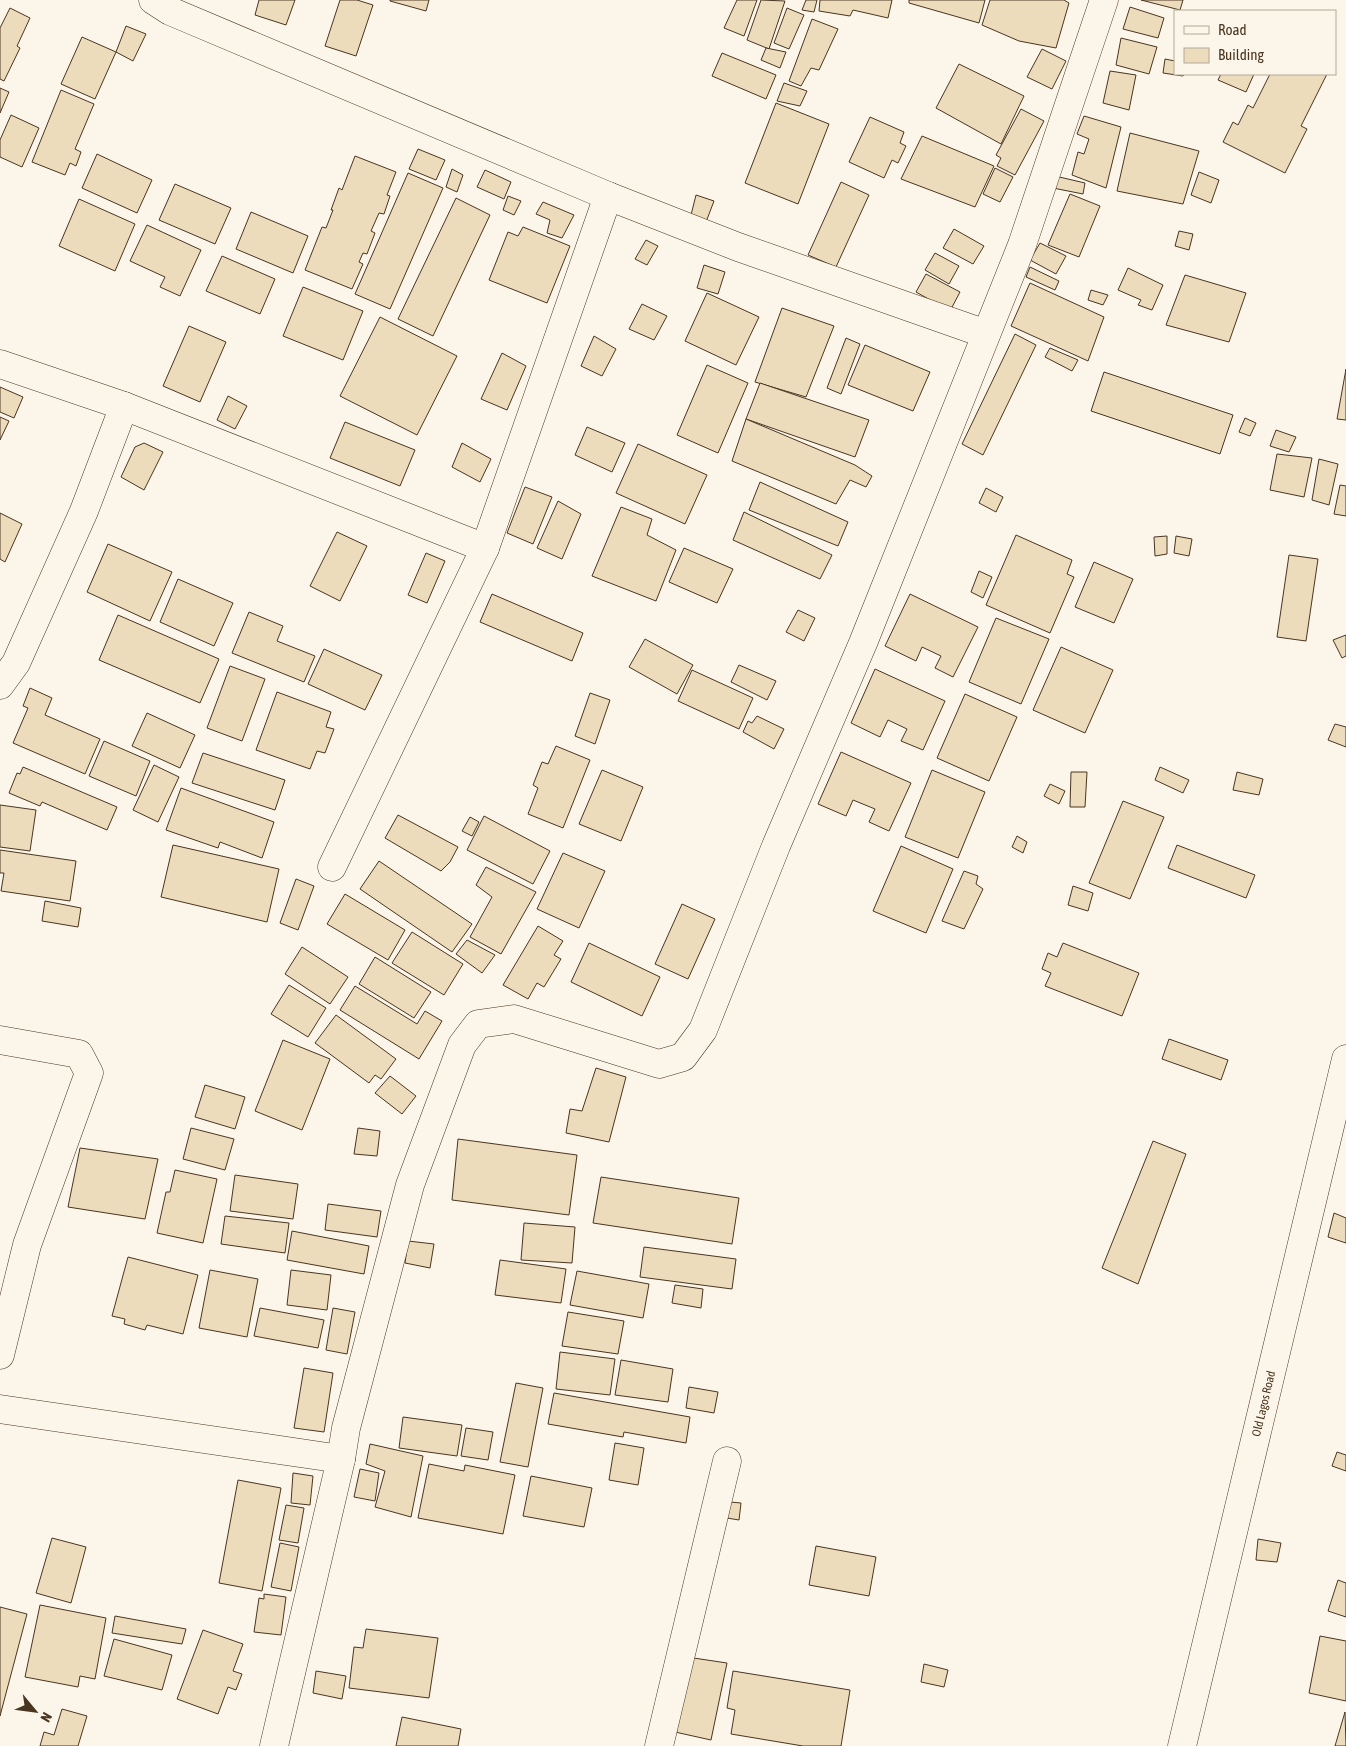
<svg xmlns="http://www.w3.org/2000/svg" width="1346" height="1746" viewBox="0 0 1346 1746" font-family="'Asap Condensed',sans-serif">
<rect width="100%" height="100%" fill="#fbf6e9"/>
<g fill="#ecdcbc" stroke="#4a3520">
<polygon points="259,0 295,0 286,25 255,15"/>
<polygon points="340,0 357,0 373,5 356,56 325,46"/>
<polygon points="390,0 429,0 426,11 390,1"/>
<polygon points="737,0 757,0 744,36 724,28"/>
<polygon points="761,0 785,1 769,49 747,40"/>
<polygon points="806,0 817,0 814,12 802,10"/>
<polygon points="820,0 892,0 888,18 853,10 850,16 819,11"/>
<polygon points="909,0 985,0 979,23 909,3"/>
<polygon points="990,0 1064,0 1069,3 1056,48 1019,41 982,25"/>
<polygon points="1141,0 1183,0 1180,10"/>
<polygon points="1130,7 1164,18 1158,38 1123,29"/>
<polygon points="10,8 30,18 17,46 20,48 4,81 0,79 0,28"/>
<polygon points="787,8 804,15 789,49 774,43"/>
<polygon points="812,19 838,29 819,70 811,68 801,86 789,81"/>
<polygon points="126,26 146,34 133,61 116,52"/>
<polygon points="82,37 116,52 95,99 61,84"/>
<polygon points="1121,38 1157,47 1149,74 1116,65"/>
<polygon points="766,48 786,52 780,68 761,60"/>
<polygon points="1042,49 1066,61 1052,89 1027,77"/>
<polygon points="722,53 776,75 766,99 712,76"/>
<polygon points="1165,59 1175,61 1175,74 1184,74 1183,76 1163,73"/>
<polygon points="959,64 1024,96 1001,144 936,108"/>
<polygon points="1110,71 1136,75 1129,110 1103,103"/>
<polygon points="1221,74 1254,74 1246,92 1218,80"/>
<polygon points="1270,74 1327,74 1301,126 1307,129 1285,173 1223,142 1233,122 1238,125 1248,105 1253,108"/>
<polygon points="784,83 807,91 800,106 777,101"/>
<polygon points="0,88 9,92 0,113"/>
<polygon points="61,90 94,104 75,149 81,152 76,166 70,163 65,175 32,162"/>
<polygon points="776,103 829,124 798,204 745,183"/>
<polygon points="1021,109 1044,121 1015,175 997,166 1001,158 996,155"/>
<polygon points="11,115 39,128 22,167 0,157 0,140"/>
<polygon points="1084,116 1121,127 1106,188 1072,175 1078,152 1084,154 1089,139 1077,134"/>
<polygon points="870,117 904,132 900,143 906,146 898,163 892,160 884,178 849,162"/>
<polygon points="1130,133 1199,151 1183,204 1117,191"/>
<polygon points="922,136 994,166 975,207 901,179"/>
<polygon points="418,149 445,160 436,180 409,169"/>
<polygon points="97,154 152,180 137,213 82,188"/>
<polygon points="355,156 396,172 387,195 390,196 384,214 379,213 371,231 375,233 367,254 363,253 359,262 363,264 352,289 305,270 322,227 326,228 333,210 331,210 339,188 342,190"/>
<polygon points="995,168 1013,177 1000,202 983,194"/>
<polygon points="452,169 463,175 457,192 446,187"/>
<polygon points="485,170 511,182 504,199 477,187"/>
<polygon points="1199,172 1219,180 1211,203 1191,195"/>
<polygon points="408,173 443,188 390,309 355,294"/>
<polygon points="1055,176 1085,183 1083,194 1053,188"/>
<polygon points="841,182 869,195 836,267 808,255"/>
<polygon points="175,184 231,208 215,244 159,220"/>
<polygon points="1070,194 1100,206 1079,257 1048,245"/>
<polygon points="696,195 714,201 706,222 691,215"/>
<polygon points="508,196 521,201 514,215 503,210"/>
<polygon points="456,198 490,215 433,336 398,319"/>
<polygon points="79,199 135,224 115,271 59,246"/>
<polygon points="543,202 574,215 562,238 547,233 550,220 536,214"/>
<polygon points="251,212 308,236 293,273 236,249"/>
<polygon points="147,225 201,250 180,296 160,287 165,277 130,261"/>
<polygon points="523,227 570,246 547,303 489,280 508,232 518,236"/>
<polygon points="954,229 984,246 973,264 943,248"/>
<polygon points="1179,231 1193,234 1189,250 1175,246"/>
<polygon points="646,240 658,246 647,265 635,259"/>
<polygon points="1040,243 1066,256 1056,274 1030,260"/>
<polygon points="935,253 959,266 949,284 925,270"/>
<polygon points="222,256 275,279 260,314 206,291"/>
<polygon points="704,265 725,272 718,294 697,288"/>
<polygon points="1030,267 1059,281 1055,290 1026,277"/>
<polygon points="1128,268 1163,285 1152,310 1138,305 1141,300 1118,290"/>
<polygon points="926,274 960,292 950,311 916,292"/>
<polygon points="1185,275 1246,293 1229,342 1166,325"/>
<polygon points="1030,283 1104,317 1088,361 1011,326"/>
<polygon points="303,287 363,311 343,360 283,336"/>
<polygon points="1091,290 1108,295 1103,305 1088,300"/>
<polygon points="707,293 759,317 736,365 685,341"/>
<polygon points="642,304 667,316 654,340 629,329"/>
<polygon points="782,308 834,326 806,397 755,382"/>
<polygon points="380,317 457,356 417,435 340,396"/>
<polygon points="189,326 226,342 200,402 163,386"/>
<polygon points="1015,334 1036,345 983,455 962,444"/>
<polygon points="594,336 616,349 602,376 581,366"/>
<polygon points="846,338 860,344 841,394 827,388"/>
<polygon points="865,345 930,372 913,411 848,385"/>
<polygon points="1050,348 1078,360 1072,371 1045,357"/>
<polygon points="502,353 526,366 507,410 481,399"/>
<polygon points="707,365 748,383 718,453 677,435"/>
<polygon points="1346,369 1346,420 1337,419"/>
<polygon points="1104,372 1233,415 1220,454 1091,411"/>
<polygon points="760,383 869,420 855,457 746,419"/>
<polygon points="0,387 23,397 14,418 0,412"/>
<polygon points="228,396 247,406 235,429 217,420"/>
<polygon points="0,417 9,421 0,440"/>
<polygon points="1245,418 1256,423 1250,436 1239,432"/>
<polygon points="746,419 855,465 872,476 866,487 850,480 836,504 732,461"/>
<polygon points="345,422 415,450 400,486 330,458"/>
<polygon points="587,427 625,443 612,472 575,455"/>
<polygon points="1276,430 1296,437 1289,452 1270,446"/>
<polygon points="144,443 163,452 144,490 121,477 135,447"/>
<polygon points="462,443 491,459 480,482 452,467"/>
<polygon points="638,444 707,475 685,524 616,493"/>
<polygon points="1277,454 1312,458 1304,497 1270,490"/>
<polygon points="1319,459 1338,464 1329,505 1312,500"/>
<polygon points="760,482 848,522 838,546 749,510"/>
<polygon points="1340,485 1346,486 1346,516 1334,514"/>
<polygon points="525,487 552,497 533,544 507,533"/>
<polygon points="986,488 1003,497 996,512 979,503"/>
<polygon points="558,501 581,514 562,559 537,548"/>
<polygon points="621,507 652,519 647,535 676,550 656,601 592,576"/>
<polygon points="744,512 832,555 820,579 733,540"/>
<polygon points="0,513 22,524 5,562 0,559"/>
<polygon points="337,532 367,546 340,601 310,586"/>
<polygon points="1016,535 1072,560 1067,574 1074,577 1050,633 986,605"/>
<polygon points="1167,536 1167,554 1155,556 1154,537"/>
<polygon points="1176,536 1192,539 1189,556 1174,553"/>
<polygon points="108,544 172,572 150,621 87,592"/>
<polygon points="684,548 733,569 717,603 669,582"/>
<polygon points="426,553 445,561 427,603 408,595"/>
<polygon points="1289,555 1318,559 1306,641 1277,637"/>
<polygon points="1094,562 1133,579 1114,623 1075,607"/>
<polygon points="979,571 992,577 983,598 971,592"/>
<polygon points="178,579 233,603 214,646 160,622"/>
<polygon points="492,594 583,633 572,661 480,622"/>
<polygon points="910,594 978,627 953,677 935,668 941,656 922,647 916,661 885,646"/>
<polygon points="798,610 815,618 804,641 786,632"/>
<polygon points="249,612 283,626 277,641 315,656 304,682 232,653"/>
<polygon points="118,615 219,659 200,703 99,660"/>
<polygon points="996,618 1049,639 1021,704 969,682"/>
<polygon points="1346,635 1346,656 1342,658 1333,640"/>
<polygon points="645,639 693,665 677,694 629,667"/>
<polygon points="1061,647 1113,670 1085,733 1033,710"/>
<polygon points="324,649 382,675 365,710 308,684"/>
<polygon points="739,665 776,681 767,700 731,682"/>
<polygon points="230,666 265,679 242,741 207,728"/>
<polygon points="875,669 945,701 923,750 901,741 907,729 888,720 880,737 851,723"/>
<polygon points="692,670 753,698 739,729 678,701"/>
<polygon points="30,688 52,698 45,715 100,739 85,774 13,743 28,708 23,706"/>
<polygon points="277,692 331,712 326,727 334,729 325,753 317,751 310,769 256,750"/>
<polygon points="590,693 610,700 595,744 575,736"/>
<polygon points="965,694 1017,717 989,781 937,758"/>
<polygon points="147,713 195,735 180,768 132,746"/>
<polygon points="757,716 784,729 774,749 743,732 748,721 752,723"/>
<polygon points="1335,724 1346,727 1346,747 1328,740"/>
<polygon points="104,741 150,761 136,796 89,776"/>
<polygon points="556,746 590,760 563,828 528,814 538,788 533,785 542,762 548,764"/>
<polygon points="841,752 911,783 889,831 869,822 875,809 853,800 846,816 818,804"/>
<polygon points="203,753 285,780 275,810 192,783"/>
<polygon points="154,765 179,777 158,822 133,810"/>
<polygon points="23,767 117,807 107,830 42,802 40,806 9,793 17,773 20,774"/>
<polygon points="1160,767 1189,780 1183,793 1155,780"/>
<polygon points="602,770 643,787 621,841 579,824"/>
<polygon points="932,770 985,792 958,858 905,837"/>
<polygon points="1071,772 1087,772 1085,807 1070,807"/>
<polygon points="1237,772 1263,779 1259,795 1233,790"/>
<polygon points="1050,784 1065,791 1059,804 1044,796"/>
<polygon points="181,788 274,822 262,858 220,842 218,848 166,830"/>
<polygon points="1123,801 1164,817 1130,899 1089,883"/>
<polygon points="0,805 36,810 30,851 0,847"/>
<polygon points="398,815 458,847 450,862 441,871 385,838"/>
<polygon points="484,816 550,851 533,884 467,850"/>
<polygon points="470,817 479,822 472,836 462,831"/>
<polygon points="1017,836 1027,842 1023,853 1012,847"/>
<polygon points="173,845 279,869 267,922 161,897"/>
<polygon points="1177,845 1255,875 1246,898 1168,868"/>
<polygon points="901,846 953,869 926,933 873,911"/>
<polygon points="0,850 76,861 70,901 1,891 4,873 0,873"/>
<polygon points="563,853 605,871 579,928 537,909"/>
<polygon points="379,861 472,924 452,952 360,889"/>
<polygon points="486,867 536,892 501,954 470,937 492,897 476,885"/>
<polygon points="964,871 978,876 976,884 983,889 964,929 942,921"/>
<polygon points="296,879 314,886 298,930 280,923"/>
<polygon points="1073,886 1093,893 1088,911 1068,905"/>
<polygon points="345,894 405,930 388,960 327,924"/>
<polygon points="45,901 81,908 78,927 42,921"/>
<polygon points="682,904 715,919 688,979 655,964"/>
<polygon points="538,926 563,941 554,955 561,959 544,987 537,983 528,999 503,985"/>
<polygon points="412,932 463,964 444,995 392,963"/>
<polygon points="467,940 495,955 482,973 456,954"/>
<polygon points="589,943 660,977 642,1016 571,982"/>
<polygon points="1063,943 1139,973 1122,1016 1045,986 1051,973 1042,969 1048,953 1057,957"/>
<polygon points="302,947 348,977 330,1004 285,974"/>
<polygon points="375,957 431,992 414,1018 359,984"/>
<polygon points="289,985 326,1008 308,1037 271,1014"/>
<polygon points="355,986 417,1024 425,1011 442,1021 419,1059 340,1010"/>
<polygon points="336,1015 396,1059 381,1079 375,1075 369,1083 315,1043"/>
<polygon points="1169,1039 1228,1060 1221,1080 1162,1059"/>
<polygon points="283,1040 330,1059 302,1130 255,1111"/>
<polygon points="596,1068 626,1077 609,1142 566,1133 570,1109 582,1111"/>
<polygon points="390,1076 416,1096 402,1114 375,1093"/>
<polygon points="205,1085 245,1097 235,1129 195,1117"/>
<polygon points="191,1128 234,1139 225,1170 183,1159"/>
<polygon points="358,1128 380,1131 377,1156 354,1154"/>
<polygon points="458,1139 577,1155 569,1215 452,1200"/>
<polygon points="1153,1141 1186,1154 1138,1284 1102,1268"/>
<polygon points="80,1148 158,1159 145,1219 68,1207"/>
<polygon points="175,1170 217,1179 203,1243 157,1233 166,1192 170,1192"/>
<polygon points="235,1175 298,1184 293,1219 230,1211"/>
<polygon points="601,1177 739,1198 732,1244 593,1223"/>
<polygon points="328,1204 381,1211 377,1237 325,1230"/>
<polygon points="1334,1213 1346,1218 1346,1243 1328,1237"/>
<polygon points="225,1216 289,1223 285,1253 221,1244"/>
<polygon points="524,1223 575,1227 572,1263 521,1260"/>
<polygon points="292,1231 369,1246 364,1274 287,1260"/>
<polygon points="408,1241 434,1244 430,1268 405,1263"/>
<polygon points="644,1247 736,1259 732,1289 640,1277"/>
<polygon points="128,1257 198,1275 183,1334 147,1325 145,1330 124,1324 125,1319 112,1316"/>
<polygon points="500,1260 566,1269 561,1303 495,1295"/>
<polygon points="210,1270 258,1279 247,1337 199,1328"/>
<polygon points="291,1270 331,1275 327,1310 287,1305"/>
<polygon points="577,1271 649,1284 643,1318 570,1305"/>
<polygon points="675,1285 703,1289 701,1308 672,1303"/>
<polygon points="260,1308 324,1320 318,1348 254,1336"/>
<polygon points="333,1308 355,1312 347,1354 326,1350"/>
<polygon points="568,1312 624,1321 618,1354 562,1346"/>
<polygon points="560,1352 615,1359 610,1395 556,1389"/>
<polygon points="621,1360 673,1369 668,1402 615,1395"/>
<polygon points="304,1368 333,1373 324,1432 294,1428"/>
<polygon points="516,1383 543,1388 528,1467 500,1462"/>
<polygon points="689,1387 718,1392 714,1413 686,1408"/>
<polygon points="554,1393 690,1417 686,1443 624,1432 623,1437 548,1424"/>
<polygon points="403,1417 462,1425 457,1456 399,1448"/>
<polygon points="466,1428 493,1432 488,1460 461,1456"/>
<polygon points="615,1443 644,1448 638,1485 609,1480"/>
<polygon points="370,1444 423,1456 411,1517 375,1507 385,1471 366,1464"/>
<polygon points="1337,1452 1346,1455 1346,1471 1332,1466"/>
<polygon points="429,1464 464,1471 465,1465 515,1475 503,1534 418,1518"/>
<polygon points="360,1469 379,1473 375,1501 354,1497"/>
<polygon points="293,1473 313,1476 310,1505 291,1503"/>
<polygon points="531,1476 592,1488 584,1527 523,1516"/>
<polygon points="238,1480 281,1488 262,1591 219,1583"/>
<polygon points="730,1502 741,1503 739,1520 727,1518"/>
<polygon points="286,1505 304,1508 298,1543 279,1540"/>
<polygon points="52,1538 86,1547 71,1603 36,1593"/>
<polygon points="1258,1539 1281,1543 1277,1562 1256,1560"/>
<polygon points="280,1543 299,1547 291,1591 271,1587"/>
<polygon points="816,1546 876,1557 869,1596 809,1585"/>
<polygon points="1338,1580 1346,1583 1346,1617 1328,1611"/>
<polygon points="264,1594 286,1597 281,1635 254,1632 259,1598 264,1599"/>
<polygon points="40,1605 106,1618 95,1679 80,1676 78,1687 25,1677"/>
<polygon points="0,1607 27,1614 0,1716"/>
<polygon points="115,1616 186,1629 182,1644 112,1633"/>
<polygon points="366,1629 438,1638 429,1698 349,1688 354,1647 363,1648"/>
<polygon points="203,1630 243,1644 233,1671 242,1674 236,1690 228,1687 218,1714 177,1699"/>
<polygon points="1320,1636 1346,1641 1346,1701 1309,1693"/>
<polygon points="114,1639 172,1655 162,1690 104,1676"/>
<polygon points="687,1657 727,1663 711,1740 675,1732"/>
<polygon points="924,1664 948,1670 944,1687 921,1682"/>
<polygon points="316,1671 346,1676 342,1699 313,1693"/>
<polygon points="733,1671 850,1690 841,1746 803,1746 731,1734 735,1710 727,1708"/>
<polygon points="62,1709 87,1716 78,1746 40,1746 44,1732 54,1735"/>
<polygon points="1345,1712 1346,1746 1335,1746"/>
<polygon points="402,1717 461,1729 458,1746 396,1746"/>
</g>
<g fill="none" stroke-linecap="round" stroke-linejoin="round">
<defs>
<g id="minor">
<polyline points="153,0 170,11 608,196 738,247 986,334"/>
<polyline points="0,364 124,406 485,548"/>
<polyline points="0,685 16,663 84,511 124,406"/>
<polyline points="332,867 485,548 608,196"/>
<polyline points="0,1040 79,1054 89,1073 27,1245 0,1355"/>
<polyline points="0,1409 341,1459"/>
<polyline points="274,1746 341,1459 346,1428 410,1185 462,1045 478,1024 514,1019 659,1064 683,1057 703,1030 776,846 863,643 1022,245 1104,0"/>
<polyline points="659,1746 727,1461"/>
</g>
<g id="major">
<path id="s1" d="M1182 1746 1346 1059"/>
</g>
</defs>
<use href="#minor" stroke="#4a3520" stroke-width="29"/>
<use href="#major" stroke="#4a3520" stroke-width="29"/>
<use href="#minor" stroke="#fbf6e9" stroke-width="28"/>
<use href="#major" stroke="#fbf6e9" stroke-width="28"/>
</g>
<g text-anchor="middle" stroke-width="4" stroke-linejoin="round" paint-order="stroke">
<g font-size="12" fill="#4a3520" stroke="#fbf6e9">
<text dy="4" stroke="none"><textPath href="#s1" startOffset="352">Old Lagos Road</textPath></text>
</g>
</g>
<rect x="1174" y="10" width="162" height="65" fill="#fbf6e9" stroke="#b4a999"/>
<rect x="1184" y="26" width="25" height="8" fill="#fbf6e9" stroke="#b4a999"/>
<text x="1218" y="35" font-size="15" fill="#4a3520">Road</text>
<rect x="1184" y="48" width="25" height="15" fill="#ecdcbc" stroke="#b4a999"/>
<text x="1218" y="60" font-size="15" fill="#4a3520">Building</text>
<g transform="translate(35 1711) rotate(119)" stroke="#fbf6e9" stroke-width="4" paint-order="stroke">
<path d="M0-4L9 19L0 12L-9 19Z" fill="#4a3520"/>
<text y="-8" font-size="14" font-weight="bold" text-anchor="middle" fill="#4a3520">N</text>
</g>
</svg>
